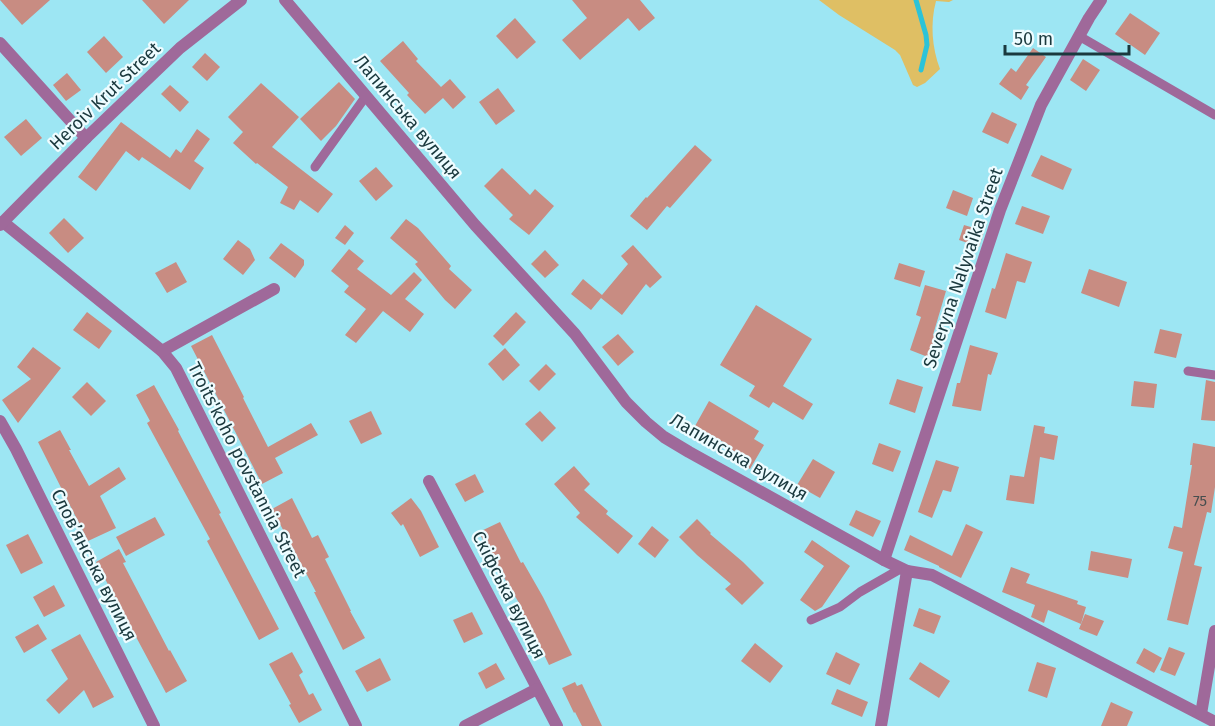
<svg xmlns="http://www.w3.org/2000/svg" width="1215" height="726" viewBox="0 0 1215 726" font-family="'Fira Sans',sans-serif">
<rect width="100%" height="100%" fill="#9de6f3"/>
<path fill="#dfbf64" d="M819 0H953L949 2 936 1C930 23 932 48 940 69L925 83 917 87 913 85 900 55 895 50 839 15Z"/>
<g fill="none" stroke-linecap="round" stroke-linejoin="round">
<polyline stroke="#2cc3d8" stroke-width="5" points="916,0 926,35 927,45 921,70"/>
</g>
<g fill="#c88c82">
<polygon points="0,0 50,0 22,25"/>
<polygon points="142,0 189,0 164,24"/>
<polygon points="572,0 640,0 655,18 639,31 628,18 580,60 562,40 587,18"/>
<polygon points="1130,13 1160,33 1145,55 1115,34"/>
<polygon points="515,18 536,42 517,59 496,36"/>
<polygon points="104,36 123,57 106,73 87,52"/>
<polygon points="403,41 418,59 416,61 441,87 450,79 466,97 453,109 443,98 425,114 407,95 409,93 380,61"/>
<polygon points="1033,48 1046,57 1026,85 1029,87 1021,100 999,84 1011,68 1016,72"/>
<polygon points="205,53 220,67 207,81 192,67"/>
<polygon points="1083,59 1100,70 1086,91 1070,80"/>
<polygon points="67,73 81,90 66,101 53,85"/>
<polygon points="339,82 355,99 336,126 321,141 300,119"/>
<polygon points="261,83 299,117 272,147 333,194 318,213 300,200 294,210 280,203 288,187 257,163 256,164 233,143 243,132 228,117"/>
<polygon points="170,85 189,102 180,112 161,94"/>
<polygon points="498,88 515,111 496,125 479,102"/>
<polygon points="992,112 1017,124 1008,144 982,132"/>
<polygon points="26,119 42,138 21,156 4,137"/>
<polygon points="121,122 170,158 176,149 181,153 197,129 210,139 194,161 204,168 190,190 142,157 139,161 126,151 96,191 78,177"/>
<polygon points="695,145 712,160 670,208 667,206 647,230 630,216 646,197 647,198"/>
<polygon points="1041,155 1072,169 1063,190 1031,176"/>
<polygon points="376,167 393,186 376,201 359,181"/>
<polygon points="502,168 530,195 535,189 554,206 529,235 509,219 513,215 484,186"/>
<polygon points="953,190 973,198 967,216 946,208"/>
<polygon points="1022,206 1050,216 1043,234 1015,224"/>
<polygon points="64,218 84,238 68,253 49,233"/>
<polygon points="406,219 418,228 451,266 449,269 472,290 455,309 445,300 415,264 418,262 390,238"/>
<polygon points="345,225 354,233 345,245 335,238"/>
<polygon points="964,225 984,231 979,247 959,240"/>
<polygon points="238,240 250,249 255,260 243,275 223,259"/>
<polygon points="281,243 304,260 304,265 295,278 269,258"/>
<polygon points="633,245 662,277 650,288 646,284 622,315 601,298 591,310 571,294 583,279 602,295 628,264 621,256"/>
<polygon points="349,249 364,261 357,269 391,295 414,272 422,280 405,299 424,314 410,332 383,311 356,343 345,335 366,309 344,292 349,286 331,271"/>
<polygon points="545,250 559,265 545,278 531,264"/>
<polygon points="1006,253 1032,262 1025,283 1017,281 1006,319 985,312 992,288 995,289"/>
<polygon points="176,262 187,282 167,293 155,273"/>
<polygon points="899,263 925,271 920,287 894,279"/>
<polygon points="1089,269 1127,282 1119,307 1081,293"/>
<polygon points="925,285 946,291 933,335 940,338 933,359 910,350 921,317 916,315"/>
<polygon points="756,305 812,339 783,386 813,404 803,420 773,402 769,408 749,396 755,386 720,365"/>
<polygon points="87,312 112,331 99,349 73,330"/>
<polygon points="516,312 526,322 503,346 493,336"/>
<polygon points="1160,329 1182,334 1176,358 1154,353"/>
<polygon points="618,334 634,352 618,366 602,347"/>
<polygon points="212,335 244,397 243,398 268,447 311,423 318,435 275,458 283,473 262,484 191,346"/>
<polygon points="970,345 998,353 991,375 988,374 981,411 952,406 957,383 960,383"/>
<polygon points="33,347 61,368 18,423 2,400 31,379 17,367"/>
<polygon points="505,348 520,365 503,381 488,364"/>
<polygon points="546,364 556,374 539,391 529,381"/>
<polygon points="897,379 923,387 915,413 889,404"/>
<polygon points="1206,380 1215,382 1215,421 1201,420"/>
<polygon points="1134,381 1157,384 1154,408 1131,406"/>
<polygon points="87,382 106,401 91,416 72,397"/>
<polygon points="154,385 179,430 178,431 221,513 219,514 279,629 259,640 207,541 210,539 147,423 150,421 136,395"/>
<polygon points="709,401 759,431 754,439 764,445 750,469 739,462 742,456 722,444 723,442 695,426"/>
<polygon points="371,411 382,434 361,444 349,421"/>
<polygon points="540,411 556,428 542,442 525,424"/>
<polygon points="1034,425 1045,427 1044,433 1058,436 1054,460 1040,457 1034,504 1006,500 1010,475 1024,477"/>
<polygon points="60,430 71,450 69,450 89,486 119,467 126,479 100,496 116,528 88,541 38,442"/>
<polygon points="879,443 901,451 893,472 872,464"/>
<polygon points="1193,443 1215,447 1215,487 1211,513 1207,512 1194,565 1202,567 1188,625 1167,620 1183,552 1168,548 1174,526 1182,528 1192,465 1190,465"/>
<polygon points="813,459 835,472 820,498 797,485"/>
<polygon points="936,460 959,467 951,492 943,490 932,518 918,512"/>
<polygon points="574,466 590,484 584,490 608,511 606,514 633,536 618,554 576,517 580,513 554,484"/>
<polygon points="475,474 484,492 465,502 455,484"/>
<polygon points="292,498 312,538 318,535 329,557 325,559 351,611 350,611 365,638 343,650 314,592 316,592 272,509"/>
<polygon points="411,498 421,511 439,547 420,557 403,524 401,526 391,513"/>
<polygon points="856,510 881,521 873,537 849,525"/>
<polygon points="155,517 165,535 126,556 116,537"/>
<polygon points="697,519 711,533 710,534 743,562 764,583 742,605 725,589 731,584 697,555 679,537"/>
<polygon points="500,522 521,563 523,562 543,597 572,655 549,665 533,632 532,633 519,609 522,608 490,554 479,532"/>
<polygon points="966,524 983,532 961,578 939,567 939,566 904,550 910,535 952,556"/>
<polygon points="652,526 669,540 655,558 638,544"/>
<polygon points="28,534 43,563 21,574 6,545"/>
<polygon points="812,540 850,566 822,607 815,611 800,600 824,566 804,552"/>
<polygon points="119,549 126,562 123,563 169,651 170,650 187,681 166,693 96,562"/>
<polygon points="1091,551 1132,559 1128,578 1088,570"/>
<polygon points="1011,567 1030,574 1026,583 1078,601 1077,604 1086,607 1081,624 1048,610 1044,623 1031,617 1035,605 1002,592"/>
<polygon points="54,585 65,606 44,617 33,597"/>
<polygon points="919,608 941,616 934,634 913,626"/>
<polygon points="472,612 483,634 464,643 453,620"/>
<polygon points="1085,614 1104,621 1097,636 1079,629"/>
<polygon points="38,624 47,639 24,653 15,637"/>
<polygon points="80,634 114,697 93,708 84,690 59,714 46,700 68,679 51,650"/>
<polygon points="755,643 783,666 770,683 741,661"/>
<polygon points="1169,647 1185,653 1175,676 1160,670"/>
<polygon points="1144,648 1162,658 1154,673 1136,663"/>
<polygon points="292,652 303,672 299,675 309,695 313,693 322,710 299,723 289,705 291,704 269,664"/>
<polygon points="836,652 860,664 850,685 826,674"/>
<polygon points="380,658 391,680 367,692 355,671"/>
<polygon points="920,662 950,681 939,698 909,679"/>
<polygon points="1037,662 1056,668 1047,698 1028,691"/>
<polygon points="496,663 505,679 486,689 478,673"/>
<polygon points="575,682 577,686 582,684 602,726 582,726 575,712 574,713 562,688"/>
<polygon points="837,689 868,702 862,717 831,704"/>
<polygon points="1111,702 1133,712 1127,726 1101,726"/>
</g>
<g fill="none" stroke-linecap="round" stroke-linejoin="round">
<g stroke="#9f699a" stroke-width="9">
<polyline points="1079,36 1215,115"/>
<polyline points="315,167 366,96"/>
<polyline points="1188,371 1215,375"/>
<polyline points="811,620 840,607 860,592 902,568"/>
</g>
<g stroke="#9f699a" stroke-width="12">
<polyline points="285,0 475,225 575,334 626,402 646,422 664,437 689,452 884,560 907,571 932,575 1215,722"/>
<polyline points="0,43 86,138"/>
<polyline points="3,222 162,351 176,368 356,726"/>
<polyline points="0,225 86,138 180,48 241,0"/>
<polyline points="162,351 274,289"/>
<polyline points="0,421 16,449 154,726"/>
<polyline points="429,481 557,726"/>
<polyline points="884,560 1000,210 1041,105 1089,18 1101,0"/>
<polyline points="1201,714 1215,631"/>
<polyline points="465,726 537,689"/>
<polyline points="881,726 907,571"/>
</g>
</g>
<g text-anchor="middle" stroke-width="4.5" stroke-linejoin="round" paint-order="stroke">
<g font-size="15" fill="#464e4f">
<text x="1200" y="506">75</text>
</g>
<g font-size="18" fill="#1a393e" stroke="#eefcff">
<text transform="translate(105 96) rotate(-44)" y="6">Heroiv Krut Street</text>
<text transform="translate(408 117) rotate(50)" y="6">Лапинська вулиця</text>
<text transform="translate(963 268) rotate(-71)" y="6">Severyna Nalyvaika Street</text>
<text transform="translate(739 457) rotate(30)" y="6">Лапинська вулиця</text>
<text transform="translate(247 470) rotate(63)" y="6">Troits'koho povstannia Street</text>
<text transform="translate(94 565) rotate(63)" y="6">Словʼянська вулиця</text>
<text transform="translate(509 595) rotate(63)" y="6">Скіфська вулиця</text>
</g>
</g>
<path d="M1005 45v9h124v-9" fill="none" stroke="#1a393e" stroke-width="3"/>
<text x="1014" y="45" font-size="18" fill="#1a393e" stroke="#eefcff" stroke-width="4.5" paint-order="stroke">50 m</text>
</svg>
